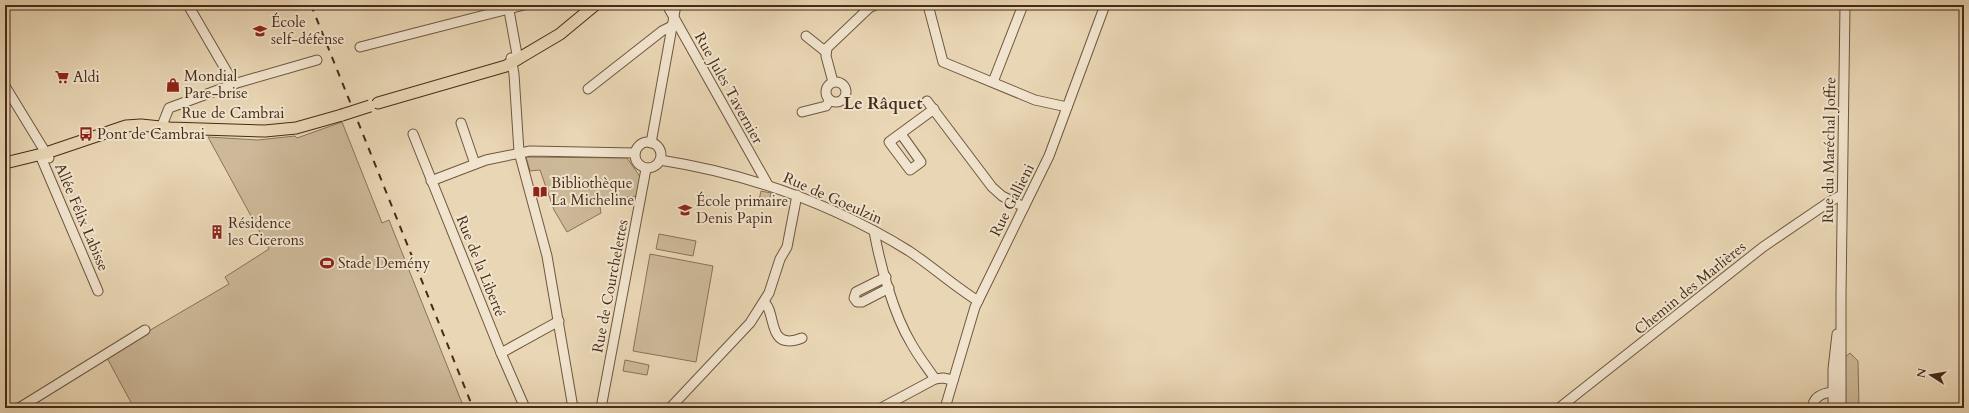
<svg xmlns="http://www.w3.org/2000/svg" width="1969" height="413" viewBox="0 0 1969 413" font-family="Cardo,serif">
<rect width="100%" height="100%" fill="#e9d6b4"/>
<filter id="stains"><feTurbulence type="fractalNoise" baseFrequency=".005" numOctaves="4"/><feColorMatrix values="0 0 0 0 .2 0 0 0 0 .09 0 0 0 0 .02 0 0 0 .5 -.17"/></filter>
<radialGradient id="worn" r=".72"><stop offset=".6" stop-color="#630" stop-opacity="0"/><stop offset="1" stop-color="#630" stop-opacity=".3"/></radialGradient>
<g fill="#cdb999" stroke="#8a7258">
<polygon points="342,122 382,223 389,220 464,408 134,408 106,356 229,284 225,277 269,249 208,137 258,140 295,136 297,138"/>
<polygon points="526,157 627,158 641,178 637,196 599,201 601,213 567,232 554,210 540,170 530,171"/>
<polygon points="761,191 771,193 769,202 759,200"/>
<polygon points="659,234 696,241 693,256 656,249"/>
<polygon points="650,254 713,266 696,362 633,351"/>
<polygon points="1850,353 1858,361 1859,408 1842,408 1843,359"/>
<polygon points="625,360 649,365 647,375 623,371"/>
</g>
<g fill="none" stroke-linecap="round" stroke-linejoin="round">
<defs>
<g id="minor">
<polyline points="188,5 234,84"/>
<polyline points="508,5 518,60"/>
<polyline points="667,5 768,185"/>
<polyline points="928,5 943,62 1035,100 1067,107"/>
<polyline points="806,36 826,52"/>
<polyline points="360,47 524,5"/>
<polyline points="511,58 514,74 519,152 547,256 573,408"/>
<polyline points="833,82 826,56 827,48 869,8 875,5"/>
<polyline points="993,82 1023,5"/>
<circle cx="836" cy="92" r="10"/>
<polyline points="5,86 49,158"/>
<polyline points="588,89 662,31 672,26"/>
<polyline points="927,101 992,187 1002,196 1024,207"/>
<polyline points="802,112 826,106 830,100"/>
<polyline points="461,123 475,164"/>
<polyline points="161,128 169,108 237,83 317,60"/>
<polyline points="413,134 501,353 525,408"/>
<polyline points="901,134 921,162 910,170 889,142 934,109"/>
<circle cx="648" cy="155" r="13"/>
<polyline points="651,143 676,5"/>
<polyline points="40,155 98,291"/>
<path d="M660 160C749 174 833 204 909 251 933 267 954 286 978 301"/>
<polyline points="431,181 486,160 530,151 635,153"/>
<path d="M874 231C880 265 894 315 911 343 918 356 927 367 935 379"/>
<polyline points="886,277 856,292 854,298 857,302 862,302 889,288"/>
<path d="M764 302C777 312 766 352 802 338"/>
<polyline points="501,353 559,321"/>
<polyline points="19,408 145,330"/>
<polyline points="601,408 646,169"/>
<polyline points="670,408 750,323 769,293 780,259 787,247 797,195"/>
<polyline points="881,408 935,379 943,378 953,380"/>
<polyline points="945,408 975,307 1049,156 1105,5"/>
<polyline points="1559,408 1763,247 1829,202 1842,195"/>
<path d="M1812 408C1814 394 1826 392 1838 392"/>
<polyline points="1833,408 1833,369 1837,334"/>
<polyline points="1841,408 1841,295 1845,5"/>
</g>
<g id="major">
<polyline points="378,103 506,66 560,34 595,5"/>
<polyline points="5,163 46,153 126,126 141,125 170,128 265,131 296,128 342,115"/>
</g>
</defs>
<use href="#minor" stroke="#70563f" stroke-width="11"/>
<use href="#major" stroke="#472b18" stroke-width="13"/>
<use href="#minor" stroke="#f1e4ce" stroke-width="9"/>
<use href="#major" stroke="#e9d6b4" stroke-width="11"/>
<polyline stroke="#472b18" stroke-width="2" stroke-dasharray="7 7" stroke-linecap="butt" points="311,5 473,408"/>
<defs>
<polyline id="major-bridge" points="342,115 370,106"/>
</defs>
<use href="#major-bridge" stroke="#472b18" stroke-width="13" stroke-linecap="butt"/>
<use href="#major-bridge" stroke="#e9d6b4" stroke-width="11"/>
</g>
<defs>
<symbol id="university-bare" viewBox="-9 -9 18 18"><path d="M0-5L7-2L0 1L-7-2ZM-4 1L0 2.5L4 1V4Q0 6-4 4Z" fill="#8f2418" stroke="#f1e4ce" stroke-width="2.5" paint-order="stroke"/></symbol>
<symbol id="supermarket-bare" viewBox="-9 -9 18 18"><path d="M-6-5.5h2.5l.6 2H6L4.5 2H-2.5L-4.4-4H-6ZM-1.5 3.2a1.3 1.3 0 1 0 .1 0ZM3 3.2a1.3 1.3 0 1 0 .1 0Z" fill="#8f2418" stroke="#f1e4ce" stroke-width="2.5" paint-order="stroke"/></symbol>
<symbol id="shop-bare" viewBox="-9 -9 18 18"><path d="M-5-2.5h2.3a2.7 3.5 0 0 1 5.4 0H5L5.5 6h-11ZM-1.5-2.5h3a1.5 2.3 0 0 0-3 0Z" fill="#8f2418" stroke="#f1e4ce" stroke-width="2.5" paint-order="stroke"/></symbol>
<symbol id="bus-bare" viewBox="-9 -9 18 18"><path d="M-5-6H5V4H4V6H2V4H-2V6H-4V4H-5ZM-3.5-4V0h7V-4ZM-3.5 1.2v1.5H-2V1.2ZM2 1.2v1.5H3.5V1.2Z" fill="#8f2418" stroke="#f1e4ce" stroke-width="2.5" paint-order="stroke"/></symbol>
<symbol id="library-bare" viewBox="-9 -9 18 18"><path d="M-6-4Q-3-5.5-.7-3.5V5Q-3 3-6 4ZM6-4Q3-5.5 .7-3.5V5Q3 3 6 4Z" fill="#8f2418" stroke="#f1e4ce" stroke-width="2.5" paint-order="stroke"/></symbol>
<symbol id="school-bare" viewBox="-9 -9 18 18"><path d="M0-5L7-2L0 1L-7-2ZM-4 1L0 2.5L4 1V4Q0 6-4 4Z" fill="#8f2418" stroke="#f1e4ce" stroke-width="2.5" paint-order="stroke"/></symbol>
<symbol id="building-bare" viewBox="-9 -9 18 18"><path d="M-4-6H4V6H1V3H-1V6H-4ZM-2.5-4.3h1.7v1.8h-1.7ZM.8-4.3h1.7v1.8H.8ZM-2.5-1h1.7V.8h-1.7ZM.8-1h1.7V.8H.8Z" fill="#8f2418" stroke="#f1e4ce" stroke-width="2.5" paint-order="stroke"/></symbol>
<symbol id="stadium-bare" viewBox="-9 -9 18 18"><path d="M0-5a6.5 5 0 1 0 0 10a6.5 5 0 1 0 0-10ZM-3.5-1.8h7v3.6h-7Z" fill="#8f2418" stroke="#f1e4ce" stroke-width="2.5" paint-order="stroke"/></symbol>
</defs>
<g fill-rule="evenodd">
<use href="#university-bare" x="250" y="21" width="20" height="20"/>
<use href="#supermarket-bare" x="52" y="67" width="20" height="20"/>
<use href="#shop-bare" x="163" y="75" width="20" height="20"/>
<use href="#bus-bare" x="76" y="124" width="20" height="20"/>
<use href="#library-bare" x="530" y="182" width="20" height="20"/>
<use href="#school-bare" x="675" y="200" width="20" height="20"/>
<use href="#building-bare" x="207" y="222" width="20" height="20"/>
<use href="#stadium-bare" x="317" y="253" width="20" height="20"/>
</g>
<g text-anchor="middle" stroke-width="4" stroke-linejoin="round" paint-order="stroke">
<g font-size="15" fill="#472b18" stroke="#f1e4ce" text-anchor="start">
<text x="271" y="27">École<tspan x="271" dy="17">self-défense</tspan></text>
<text x="184" y="81">Mondial<tspan x="184" dy="17">Pare-brise</tspan></text>
<text x="73" y="82">Aldi</text>
<text x="97" y="139">Pont de Cambrai</text>
<text x="551" y="188">Bibliothèque<tspan x="551" dy="17">La Micheline</tspan></text>
<text x="696" y="206">École primaire<tspan x="696" dy="17">Denis Papin</tspan></text>
<text x="228" y="228">Résidence<tspan x="228" dy="17">les Cicerons</tspan></text>
<text x="338" y="268">Stade Demény</text>
</g>
<g font-size="15" fill="#472b18" stroke="#f1e4ce">
<text transform="translate(729 88) rotate(61)" y="5">Rue Jules Tavernier</text>
<text x="233" y="118">Rue de Cambrai</text>
<text transform="translate(1829 150) rotate(-89)" y="5">Rue du Maréchal Joffre</text>
<text transform="translate(833 198) rotate(24)" y="5">Rue de Goeulzin</text>
<text transform="translate(1012 200) rotate(-63)" y="5">Rue Gallieni</text>
<text transform="translate(82 217) rotate(67)" y="5">Allée Félix Labisse</text>
<text transform="translate(481 266) rotate(68)" y="5">Rue de la Liberté</text>
<text transform="translate(610 286) rotate(-79)" y="5">Rue de Courchelettes</text>
<text transform="translate(1690 288) rotate(-39)" y="5">Chemin des Marlières</text>
</g>
<g font-size="17" font-weight="bold" fill="#472b18" stroke="#f1e4ce">
<text x="883" y="109">Le Râquet</text>
</g>
</g>
<rect width="1969" height="413" fill="none" stroke="#e9d6b4" stroke-width="20"/>
<rect x="6" y="6" width="1957" height="401" fill="none" stroke="#472b18" stroke-width="2"/>
<rect x="10" y="10" width="1949" height="393" fill="none" stroke="#472b18"/>
<g transform="translate(1931 375) rotate(282)" stroke="#f1e4ce" stroke-width="3" paint-order="stroke">
<path d="M0-3L7 15L0 10L-7 15Z" fill="#472b18"/>
<text y="-6" font-size="11" font-weight="bold" text-anchor="middle" fill="#472b18">N</text>
</g>
<rect width="100%" height="100%" filter="url(#stains)"/>
<rect width="100%" height="100%" fill="url(#worn)"/>
</svg>
